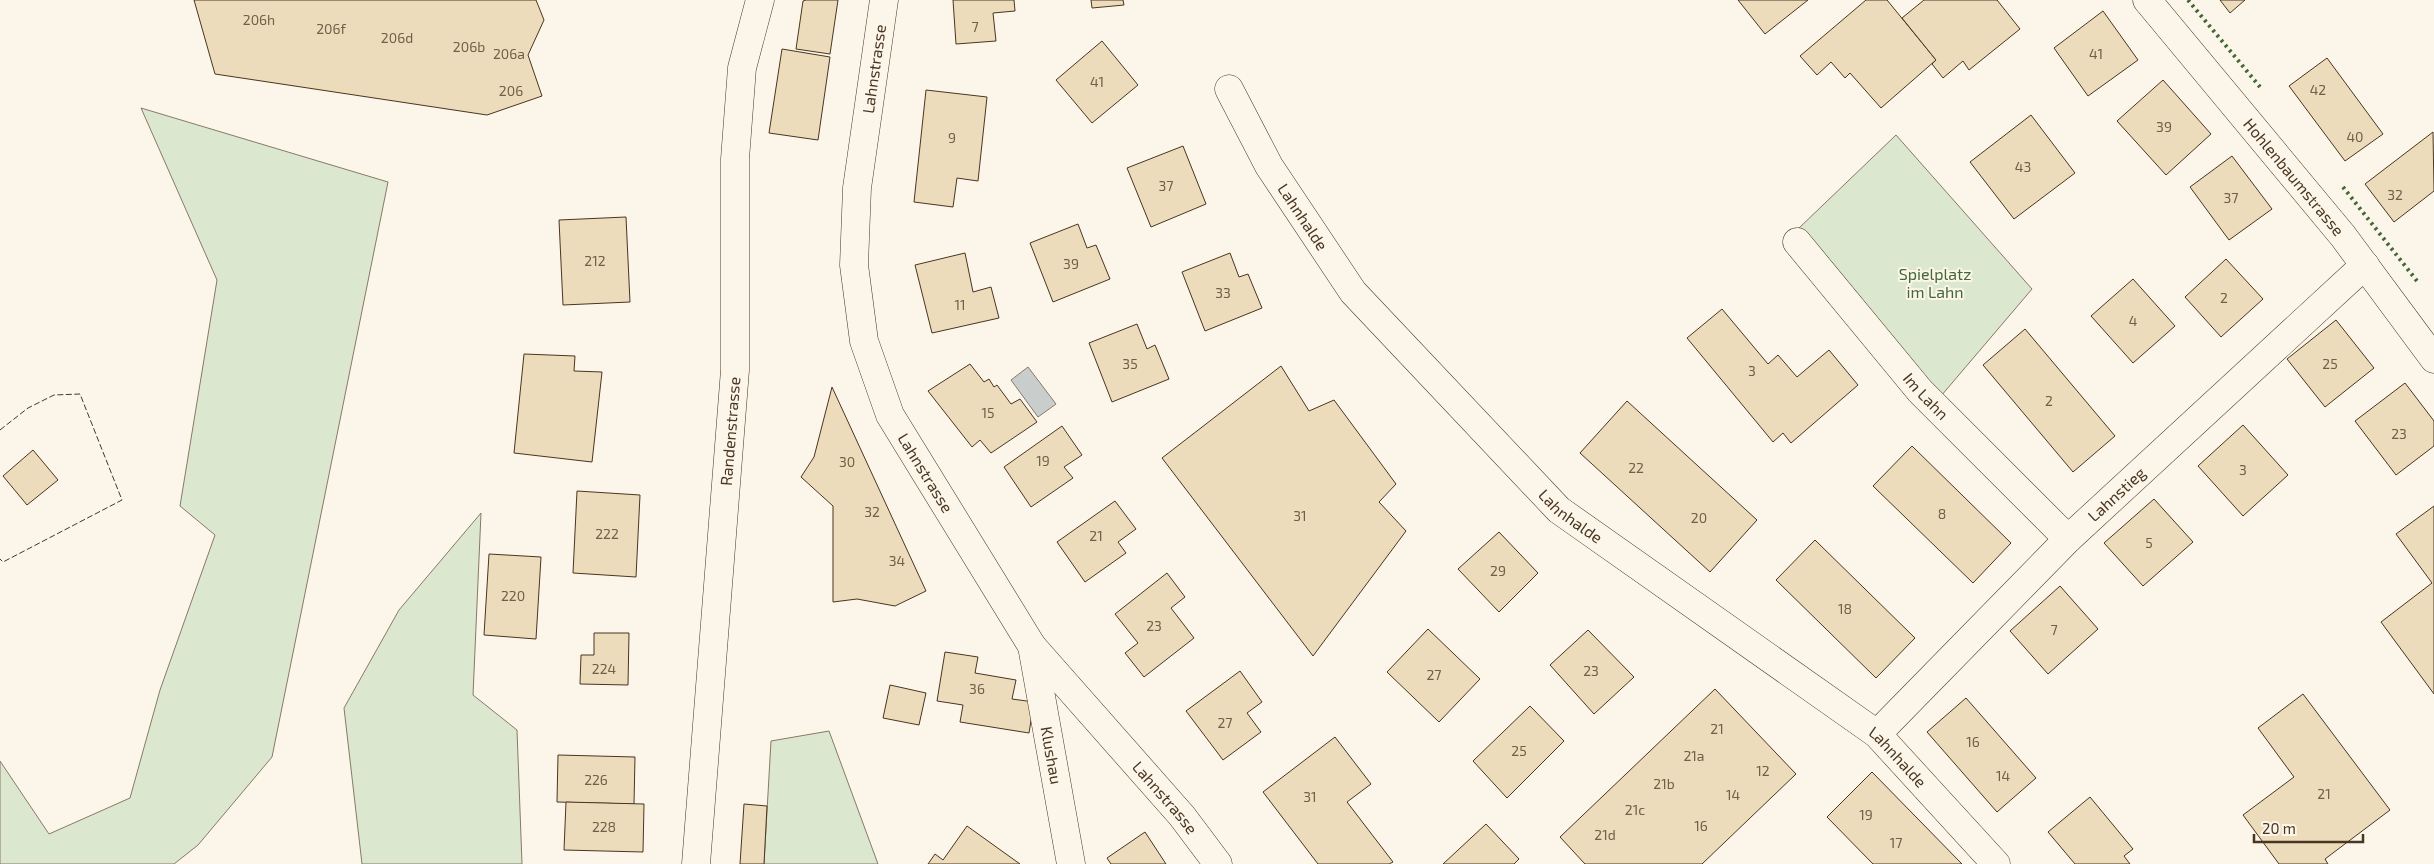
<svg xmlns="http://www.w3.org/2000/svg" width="2434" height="864" viewBox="0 0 2434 864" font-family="'Exo 2',sans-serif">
<rect width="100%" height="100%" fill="#fbf6e9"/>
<g fill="#dce7d0" stroke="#887966">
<polygon points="141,108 388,182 272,757 198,845 174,864 0,864 0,761 49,834 130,798 160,690 215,535 180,506 217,280"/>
<polygon points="1896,135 2032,289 1941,396 1799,228"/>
<polygon points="481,513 473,695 517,730 522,864 362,864 344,708 399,610"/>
<polygon points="829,731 878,864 764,864 771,741"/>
</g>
<polygon fill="#c9cecd" stroke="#887966" points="1028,367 1056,404 1038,417 1011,380"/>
<g fill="#ecdcbc" stroke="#4a3520">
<polygon points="194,0 536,0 544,20 528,55 542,96 487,115 215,74"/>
<polygon points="806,0 838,0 830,54 796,49 803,1"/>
<polygon points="953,0 1014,0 1015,11 993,13 996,41 956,44"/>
<polygon points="1091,0 1123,0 1124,5 1092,8"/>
<polygon points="1738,0 1808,0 1765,34"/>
<polygon points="1866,0 1887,0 1936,60 1881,108 1850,73 1845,78 1831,62 1817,75 1800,56"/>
<polygon points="1924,0 1997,0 2020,29 1969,70 1963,61 1943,78 1932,64 1936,60 1902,18"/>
<polygon points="2220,0 2245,0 2230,13"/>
<polygon points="2103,11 2138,60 2088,96 2054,48"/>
<polygon points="1102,41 1138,85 1092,123 1056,80"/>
<polygon points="782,49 830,57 818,140 769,133"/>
<polygon points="2327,58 2383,134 2345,161 2289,86"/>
<polygon points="2163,80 2211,134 2166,175 2117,121"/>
<polygon points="926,90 987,97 978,181 957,178 953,207 914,202"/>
<polygon points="2031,115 2075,173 2014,219 1970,162"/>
<polygon points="2433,132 2434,191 2394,222 2365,184"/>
<polygon points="1183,146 1206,204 1151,227 1127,168"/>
<polygon points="2232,156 2272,209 2229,240 2190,187"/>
<polygon points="626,217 630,302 563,305 559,220"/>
<polygon points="1078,224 1087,248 1096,245 1110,279 1053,302 1030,243"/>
<polygon points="965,253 973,292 991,287 999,318 932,333 915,265"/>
<polygon points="1230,253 1239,277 1248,274 1262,308 1205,331 1182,272"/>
<polygon points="2226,259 2263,299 2221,337 2185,297"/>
<polygon points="2133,279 2175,326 2133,363 2091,316"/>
<polygon points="1722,309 1768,364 1778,355 1797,377 1829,350 1858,385 1791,443 1783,433 1773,442 1687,338"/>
<polygon points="2336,320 2374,368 2325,407 2287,359"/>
<polygon points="1137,324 1147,349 1155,345 1169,379 1112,402 1089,343"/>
<polygon points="2025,329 2115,436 2073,472 1983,365"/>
<polygon points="524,354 575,356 574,371 602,372 592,462 514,453"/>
<polygon points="970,364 984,382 989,379 994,387 997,385 1011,404 1020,399 1037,422 991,453 980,440 972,447 928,391"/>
<polygon points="1281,366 1309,411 1334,400 1396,484 1379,502 1406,531 1313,656 1162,458"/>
<polygon points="2405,383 2434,421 2434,446 2396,475 2355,421"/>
<polygon points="832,387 926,591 895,606 857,599 833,602 833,506 801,477 814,457"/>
<polygon points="1627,401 1757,520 1710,572 1580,453"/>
<polygon points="2243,425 2288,475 2243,516 2198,466"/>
<polygon points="1062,426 1082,455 1064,467 1073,478 1031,507 1004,467"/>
<polygon points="1912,446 2011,543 1973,583 1873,486"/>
<polygon points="33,450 58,480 27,505 3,476"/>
<polygon points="577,491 640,495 636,577 573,573"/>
<polygon points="2154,499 2193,542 2143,586 2104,543"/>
<polygon points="1115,501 1136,529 1118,542 1126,553 1085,582 1057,542"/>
<polygon points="2434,506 2434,694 2381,622 2432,583 2396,534"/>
<polygon points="1499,532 1538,573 1499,612 1458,569"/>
<polygon points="1815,540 1915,638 1876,678 1776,580"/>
<polygon points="489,554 541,557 536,639 484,635"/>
<polygon points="1167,573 1185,597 1171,608 1194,638 1144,677 1125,653 1138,643 1115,614"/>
<polygon points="2060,586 2098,629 2048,674 2010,631"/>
<polygon points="1428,629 1480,679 1439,722 1387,672"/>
<polygon points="1588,630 1634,677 1594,714 1550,665"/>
<polygon points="594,633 629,633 628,685 580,684 581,655 594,655"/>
<polygon points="945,652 978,657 975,673 1016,680 1012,699 1034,702 1029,733 960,722 963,705 937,701"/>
<polygon points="1240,671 1262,702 1247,713 1261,732 1223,760 1186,711"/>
<polygon points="890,685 926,693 919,725 883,718"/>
<polygon points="1715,689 1796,774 1702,864 1585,864 1560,837"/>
<polygon points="2303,694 2390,810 2325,859 2328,864 2279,864 2243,815 2294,777 2258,728"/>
<polygon points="1966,698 2036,778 1997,812 1927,732"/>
<polygon points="1530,706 1564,741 1507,798 1473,761"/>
<polygon points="1335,737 1371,784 1347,802 1393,862 1389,864 1318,864 1263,792"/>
<polygon points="558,755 635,757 634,804 557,802"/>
<polygon points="1872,772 1962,864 1873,864 1827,817"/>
<polygon points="2090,797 2133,849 2124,856 2130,864 2075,864 2048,832"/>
<polygon points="566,802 644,804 643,852 564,850"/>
<polygon points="744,804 767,806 764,864 740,864"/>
<polygon points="1486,824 1519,859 1514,864 1443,864"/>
<polygon points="967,826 1020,864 928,864 935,854 943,860"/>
<polygon points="1145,832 1166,864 1111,864 1107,858"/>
</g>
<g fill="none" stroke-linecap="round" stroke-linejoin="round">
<defs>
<g id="minor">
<path id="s1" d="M884 0 857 188 854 265 864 341 890 415 1032 646 1182 816 1218 864"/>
<path id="s2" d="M1229 89 1269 166 1353 292 1559 510 1877 734 1996 864"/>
<path id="s3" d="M1797 242 1920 391 2068 539"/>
<path id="s4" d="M1032 646 1071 864"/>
<path id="s5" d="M1877 734 2068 539 2365 265"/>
<path id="s6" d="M696 864 735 370V159L742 68 760 0"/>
</g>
<g id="tertiary">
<path id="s7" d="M2147 0 2343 236 2434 359"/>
</g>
</defs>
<use href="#minor" stroke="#4a3520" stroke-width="29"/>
<use href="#tertiary" stroke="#4a3520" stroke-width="29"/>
<use href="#minor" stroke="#fbf6e9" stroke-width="28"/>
<use href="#tertiary" stroke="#fbf6e9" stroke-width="28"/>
<g stroke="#436837" stroke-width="4" stroke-dasharray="2.5 4" stroke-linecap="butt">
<polyline points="2188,0 2260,87"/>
<polyline points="2343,187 2417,281"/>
</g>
<polyline stroke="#4a3520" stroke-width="1" stroke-dasharray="6 2.5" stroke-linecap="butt" points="0,430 28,408 54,395 80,394 122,500 3,562 0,559"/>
</g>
<g text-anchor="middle" stroke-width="4" stroke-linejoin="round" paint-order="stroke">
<g font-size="14" fill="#725f47">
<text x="259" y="25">206h</text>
<text x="975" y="32">7</text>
<text x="331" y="34">206f</text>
<text x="397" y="43">206d</text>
<text x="469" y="52">206b</text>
<text x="509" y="59">206a</text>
<text x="2096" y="59">41</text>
<text x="1097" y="87">41</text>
<text x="2318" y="95">42</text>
<text x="511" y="96">206</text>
<text x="2164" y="132">39</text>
<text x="2355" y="142">40</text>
<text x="952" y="143">9</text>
<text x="2023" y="172">43</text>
<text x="1166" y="191">37</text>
<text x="2395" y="200">32</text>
<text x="2231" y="203">37</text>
<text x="595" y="266">212</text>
<text x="1071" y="269">39</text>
<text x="1223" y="298">33</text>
<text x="2224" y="303">2</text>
<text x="960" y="310">11</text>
<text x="2133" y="326">4</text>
<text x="1130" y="369">35</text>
<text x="2330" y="369">25</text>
<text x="1752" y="376">3</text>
<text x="2049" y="406">2</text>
<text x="988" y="418">15</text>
<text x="2399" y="439">23</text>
<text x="1043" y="466">19</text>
<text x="847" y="467">30</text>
<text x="1636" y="473">22</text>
<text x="2243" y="475">3</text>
<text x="872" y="517">32</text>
<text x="1942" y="519">8</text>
<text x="1300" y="521">31</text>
<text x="1699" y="523">20</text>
<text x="607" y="539">222</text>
<text x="1096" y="541">21</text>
<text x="2149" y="548">5</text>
<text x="897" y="566">34</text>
<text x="1498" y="576">29</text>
<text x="513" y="601">220</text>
<text x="1845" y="614">18</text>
<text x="1154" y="631">23</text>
<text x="2054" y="635">7</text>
<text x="604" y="674">224</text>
<text x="1591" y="676">23</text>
<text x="1434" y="680">27</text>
<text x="977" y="694">36</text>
<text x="1225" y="728">27</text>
<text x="1717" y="734">21</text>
<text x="1973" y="747">16</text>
<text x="1519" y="756">25</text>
<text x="1694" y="761">21a</text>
<text x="1763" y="776">12</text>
<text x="2003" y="781">14</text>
<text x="596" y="785">226</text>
<text x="1664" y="789">21b</text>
<text x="2324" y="799">21</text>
<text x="1733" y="800">14</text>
<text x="1310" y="802">31</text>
<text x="1635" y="815">21c</text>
<text x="1866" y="820">19</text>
<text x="1701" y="831">16</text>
<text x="604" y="832">228</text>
<text x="1605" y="840">21d</text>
<text x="1896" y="848">17</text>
</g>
<g font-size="16" fill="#4a3520" stroke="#fbf6e9">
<text transform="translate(874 69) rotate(-82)" y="6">Lahnstrasse</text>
<text dy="6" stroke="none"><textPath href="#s7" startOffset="230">Hohlenbaumstrasse</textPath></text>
<text dy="6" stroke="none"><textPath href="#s2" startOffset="148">Lahnhalde</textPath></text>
<text dy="6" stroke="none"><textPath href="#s3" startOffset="201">Im Lahn</textPath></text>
<text dy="6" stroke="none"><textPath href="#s6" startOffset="434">Randenstrasse</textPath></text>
<text dy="6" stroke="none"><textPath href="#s1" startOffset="490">Lahnstrasse</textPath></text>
<text dy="6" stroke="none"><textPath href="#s5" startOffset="339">Lahnstieg</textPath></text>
<text dy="6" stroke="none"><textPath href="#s2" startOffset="551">Lahnhalde</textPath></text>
<text dy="6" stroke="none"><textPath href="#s4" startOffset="111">Klushau</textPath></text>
<text dy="6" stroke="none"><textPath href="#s2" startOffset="958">Lahnhalde</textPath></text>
<text dy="6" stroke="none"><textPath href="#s1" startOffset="895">Lahnstrasse</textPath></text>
</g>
<g font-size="16" fill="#436837" stroke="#fbf6e9">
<text x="1935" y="280">Spielplatz<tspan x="1935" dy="18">im Lahn</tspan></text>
</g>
</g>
<path d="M2254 834v8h109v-8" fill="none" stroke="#4a3520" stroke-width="2.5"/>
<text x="2262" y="834" font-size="15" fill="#4a3520" stroke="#fbf6e9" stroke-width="4" paint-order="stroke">20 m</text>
</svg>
